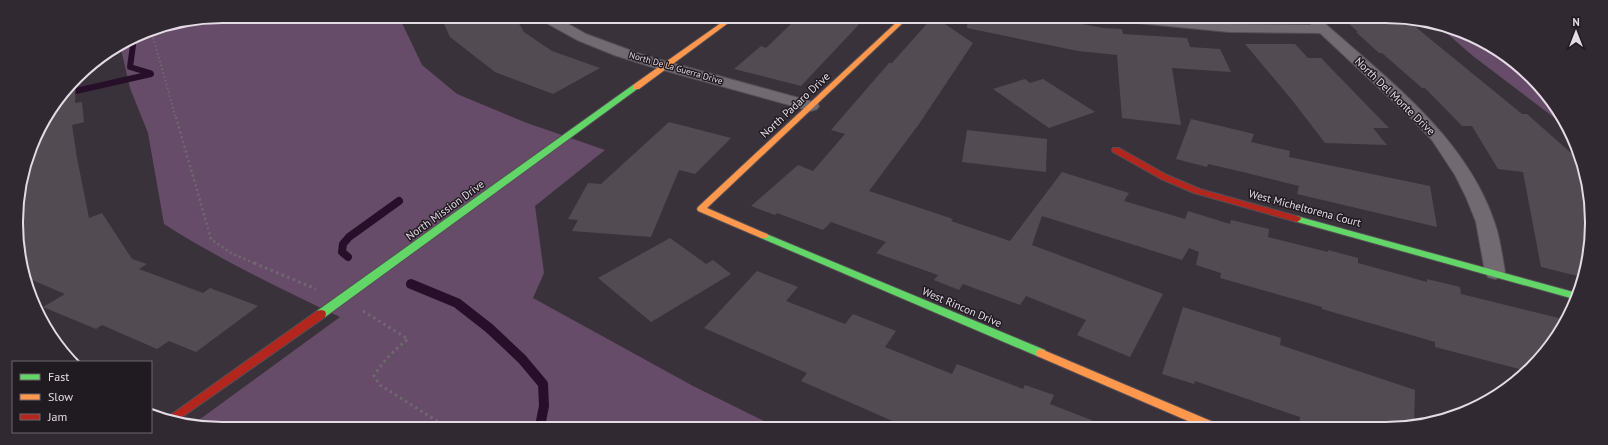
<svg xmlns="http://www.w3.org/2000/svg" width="1608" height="445" viewBox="0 0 1608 445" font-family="'PT Sans',sans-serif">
<rect width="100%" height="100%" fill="#3a323a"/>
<g fill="#674c69">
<path d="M223 16 401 17 402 23 422 65 457 94 527 123 605 150 535 206 544 273 533 298 693 386 774 426 192 425 340 317C280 288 220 260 164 224L148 133 130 88 121 49 122 45 144 32Z"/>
<polygon points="1436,24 1500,51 1557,108 1564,125 1473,56"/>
</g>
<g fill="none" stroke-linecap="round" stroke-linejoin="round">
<g stroke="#270f2a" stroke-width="6">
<polyline points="134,38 130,67 150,73"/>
<polyline points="67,93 151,74"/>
</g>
<polyline stroke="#270f2a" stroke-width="8" points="348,257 342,252 343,244 349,237 399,201"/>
<polyline stroke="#270f2a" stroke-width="10" points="411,284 457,303 489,328 522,359 543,384 544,406 540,426"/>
</g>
<g fill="#524c52">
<polygon points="441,17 515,17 524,32 552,51 600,68 553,94 495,72 450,37"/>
<polygon points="806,18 865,18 801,86 734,69 761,46 766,48 792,23 799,24"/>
<polygon points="932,18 936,18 973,43 919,124 869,191 953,219 951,221 1010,241 1062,172 1129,193 1124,201 1185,219 1188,211 1230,224 1231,220 1269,229 1268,237 1328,252 1328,250 1358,258 1358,263 1427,282 1427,279 1460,287 1461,294 1567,320 1564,326 1527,371 1435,347 1435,342 1322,309 1322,307 1220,278 1221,273 1196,265 1199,252 1189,248 1182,260 1042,216 1032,245 1163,294 1130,357 1077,335 1086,320 1026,296 1020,305 963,284 959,290 934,280 938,275 876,253 886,242 831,222 823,230 777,213 775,215 751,206 798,165 813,171 845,134 831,130 889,63 892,63"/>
<polygon points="968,18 1057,19 1103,28 1122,29 1123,34 1187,38 1190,47 1220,49 1231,72 1172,68 1181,125 1122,118 1117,55 1078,51 967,28"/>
<polygon points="1345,20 1407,20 1522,114 1527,114 1579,160 1588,182 1588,263 1582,277 1541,267 1523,172 1498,169 1472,126 1462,126 1425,88 1422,88 1382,53 1379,53 1356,32 1358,32"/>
<polygon points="1245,44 1295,44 1308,58 1321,58 1389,128 1373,128 1387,145 1325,143 1292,100"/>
<polygon points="1025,79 1030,83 1043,79 1095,112 1049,128 993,89"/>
<polygon points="76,80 75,103 82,102 84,122 72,125 77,158 89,218 102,213 132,259 147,264 139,269 203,293 210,288 258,306 196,352 169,341 157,349 102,325 96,329 43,307 65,294 23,276 16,209 37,131"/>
<polygon points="1191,119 1254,134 1251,142 1290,151 1289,157 1430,186 1437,227 1297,194 1299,186 1243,172 1208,164 1207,167 1176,159"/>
<polygon points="669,122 731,138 695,174 679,170 651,237 572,231 578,220 568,219 588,183 601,184"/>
<polygon points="967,130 1047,139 1046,172 962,162"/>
<polygon points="670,238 706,264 713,260 731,274 651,322 598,278"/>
<polygon points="757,271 798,287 786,301 845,324 853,314 896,331 885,347 952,374 957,364 1023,389 1025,385 1054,395 1050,404 1104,425 1104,427 904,426 801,381 807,373 704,328"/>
<polygon points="1183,307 1281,338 1280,345 1415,390 1414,427 1299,427 1300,417 1195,381 1194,384 1162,374"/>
</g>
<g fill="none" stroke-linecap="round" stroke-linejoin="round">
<defs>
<g id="street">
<polygon points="539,17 556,17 586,34 643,55 817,103 819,106 817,109 811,111 652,67 614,55 577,40 541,20"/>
<path d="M1130 19H1180L1229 24 1311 25 1308 20H1321C1386 78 1465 136 1494 221 1500 237 1502 255 1505 272L1502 277 1495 279 1488 277 1485 272 1476 222 1466 197 1455 175 1432 140 1411 118 1320 33 1229 32 1137 23 1132 22Z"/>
</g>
<g id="fast">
<polygon points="633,85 636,85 640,87 325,317 317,317 316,314 317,311"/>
<polygon points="1297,216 1300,217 1577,293 1574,299 1294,221 1293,219"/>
<polygon points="764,233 1045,350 1046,353 1045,356 1041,357 1037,356 761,238 759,236"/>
</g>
<g id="slow">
<polygon points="728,18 735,18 639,89 633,89 633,85"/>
<polygon points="901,18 908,18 707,208 767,234 769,236 767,238 761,238 698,211 697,209 698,207"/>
<polygon points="1041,349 1218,424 1220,427 1202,427 1037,356 1036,353 1037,350"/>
</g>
<g id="jam">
<polygon points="1113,148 1119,148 1167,175 1200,189 1300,217 1301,219 1297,222 1194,193 1161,179 1113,152 1112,150"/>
<polygon points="321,310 325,311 326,314 325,317 175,422 165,419 317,311"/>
</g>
</defs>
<use href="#street" stroke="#544e55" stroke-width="2"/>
<use href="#fast" stroke="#544e55" stroke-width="2"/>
<use href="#slow" stroke="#544e55" stroke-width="2"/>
<use href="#jam" stroke="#544e55" stroke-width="2"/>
<polyline stroke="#6e686f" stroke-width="2" stroke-dasharray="1.5 2.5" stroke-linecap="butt" points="151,30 176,118"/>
<polyline stroke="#6e686f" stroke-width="2.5" stroke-dasharray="2 3" stroke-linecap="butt" points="176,117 211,239 231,253 256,264"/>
<g stroke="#6e686f" stroke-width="3" stroke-dasharray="2.5 3.5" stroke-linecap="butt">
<polyline points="254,263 316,289"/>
<path d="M363 311 408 339C394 350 383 361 374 376L380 385 445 426"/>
</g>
<use href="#street" fill="#716a71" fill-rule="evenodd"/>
<use href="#fast" fill="#63d668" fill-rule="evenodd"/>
<use href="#slow" fill="#ff974d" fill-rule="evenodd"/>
<use href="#jam" fill="#b3261e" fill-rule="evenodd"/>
</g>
<g text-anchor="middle" stroke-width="3" stroke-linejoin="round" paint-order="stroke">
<g font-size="9" fill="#e4dbe5" stroke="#201a21">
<text transform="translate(676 68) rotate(16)" y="3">North De La Guerra Drive</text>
</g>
<g font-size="11" fill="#e4dbe5" stroke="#201a21">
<text transform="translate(1395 96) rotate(44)" y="4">North Del Monte Drive</text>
<text transform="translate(795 105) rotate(-43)" y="4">North Padaro Drive</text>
<text transform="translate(1305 208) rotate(15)" y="4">West Micheltorena Court</text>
<text transform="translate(445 210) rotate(-36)" y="4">North Mission Drive</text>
<text transform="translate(962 307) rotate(23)" y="4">West Rincon Drive</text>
</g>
</g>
<path d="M0 0H1608V445H0ZM222 23H1386A199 199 0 0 1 1585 222V223A199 199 0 0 1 1386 422H222A199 199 0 0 1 23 223V222A199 199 0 0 1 222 23Z" fill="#302931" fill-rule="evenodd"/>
<path fill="none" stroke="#e4dbe5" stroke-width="2" d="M222 23H1386A199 199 0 0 1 1585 222V223A199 199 0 0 1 1386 422H222A199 199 0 0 1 23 223V222A199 199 0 0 1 222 23Z"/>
<rect x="12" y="361" width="140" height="72" fill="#201a21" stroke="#6e676f"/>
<rect x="20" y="374" width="20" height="6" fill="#63d668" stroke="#6e676f"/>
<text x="48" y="381" font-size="12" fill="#e4dbe5">Fast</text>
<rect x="20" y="394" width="20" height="6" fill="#ff974d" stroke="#6e676f"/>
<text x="48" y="401" font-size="12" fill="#e4dbe5">Slow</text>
<rect x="20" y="414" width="20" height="6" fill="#b3261e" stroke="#6e676f"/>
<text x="48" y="421" font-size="12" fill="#e4dbe5">Jam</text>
<g transform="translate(1576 32)" stroke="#201a21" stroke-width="3" paint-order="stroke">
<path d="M0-3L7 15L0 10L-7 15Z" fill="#e4dbe5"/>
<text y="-6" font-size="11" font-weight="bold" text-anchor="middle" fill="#e4dbe5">N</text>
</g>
</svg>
